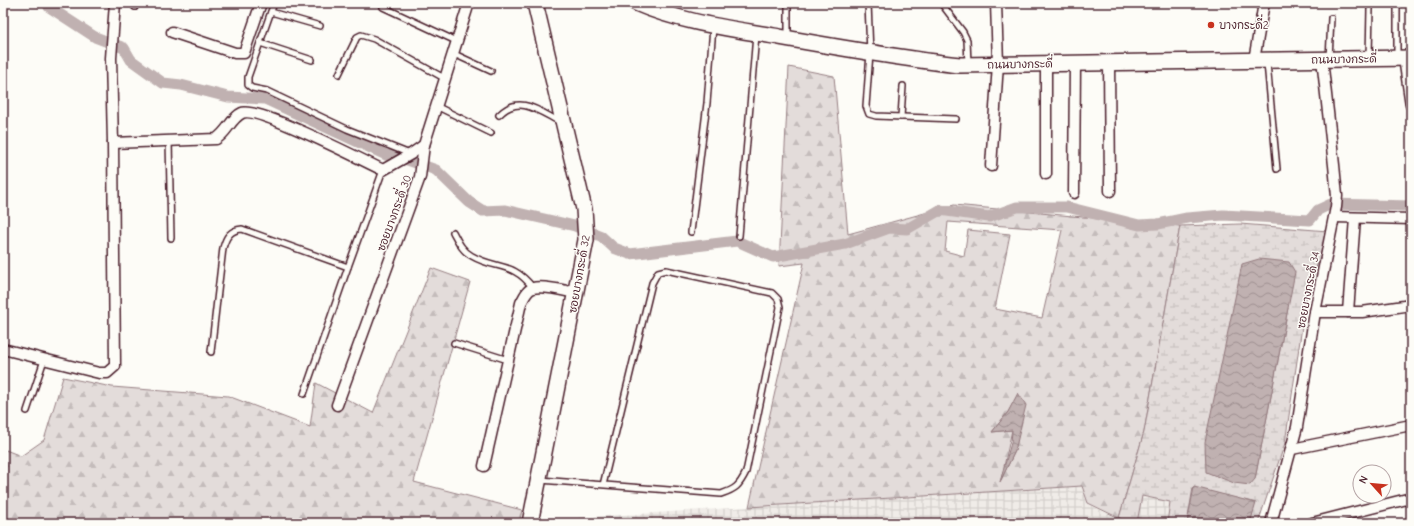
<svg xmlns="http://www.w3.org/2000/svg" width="1414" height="526" viewBox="0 0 1414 526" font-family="'Comic Neue','Playpen Sans Thai',sans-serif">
<defs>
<pattern id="industrial-grid" width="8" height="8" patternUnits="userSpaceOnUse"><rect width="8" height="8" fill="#f0ece8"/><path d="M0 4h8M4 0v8" fill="none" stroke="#cfcac7"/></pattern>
<pattern id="forest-firs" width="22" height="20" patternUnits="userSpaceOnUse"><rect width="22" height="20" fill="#e3dcda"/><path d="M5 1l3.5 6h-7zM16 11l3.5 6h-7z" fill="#c4bcbb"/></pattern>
<pattern id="wetland-marsh" width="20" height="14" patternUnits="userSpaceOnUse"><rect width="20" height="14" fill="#e3dcda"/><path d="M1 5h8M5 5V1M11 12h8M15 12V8" fill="none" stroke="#c4bcbb"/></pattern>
<pattern id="water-waves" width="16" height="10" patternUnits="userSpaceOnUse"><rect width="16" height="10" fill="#c0b1b1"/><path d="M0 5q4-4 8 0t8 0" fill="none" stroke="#9e8f90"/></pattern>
</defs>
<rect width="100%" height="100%" fill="#fdfcf7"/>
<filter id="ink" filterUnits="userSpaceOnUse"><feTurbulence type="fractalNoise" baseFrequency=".025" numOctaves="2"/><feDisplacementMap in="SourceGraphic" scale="8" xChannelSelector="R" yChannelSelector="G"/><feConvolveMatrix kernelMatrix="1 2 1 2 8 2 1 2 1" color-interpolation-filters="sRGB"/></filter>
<g filter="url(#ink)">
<g fill="url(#industrial-grid)">
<polygon points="1082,486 1088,504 1128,523 544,523 544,520"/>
<polygon points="1142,496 1170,502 1167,523 1137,523"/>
</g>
<g fill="url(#forest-firs)" stroke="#967e82" fill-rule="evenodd">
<path d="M789 67 834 76 848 234 954 205 1180 226 1144 432 1119 518 1088 503 1082 486 749 507 804 263 779 266ZM948 222 1062 230 1042 318 995 309 1010 234 968 230 964 256 945 251ZM1018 394 1015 451 1001 480 1012 430 992 432 1008 412Z"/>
<polygon points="431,268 470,282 414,482 522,510 519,523 3,523 3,449 21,456 44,440 63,377 112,387 228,396 310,427 316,383 373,413"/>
</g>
<path fill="url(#wetland-marsh)" stroke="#967e82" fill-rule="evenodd" d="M1240 224 1328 231 1306 299 1285 443 1258 523H1250L1255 503 1193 488 1187 523H1167L1170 502 1142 496 1137 523H1128L1119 518 1144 432 1180 226ZM1288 308 1255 479 1207 472Z"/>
<g fill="url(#water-waves)" stroke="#91777b">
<polygon points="1259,259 1289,262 1295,272 1255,479 1250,485 1234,483 1206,472 1205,442 1242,264"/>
<polygon points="1018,393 1026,405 1015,451 1000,482 1011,443 1012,430 992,432 1008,412"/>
<polygon points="1194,487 1256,503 1250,523 1187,523"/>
</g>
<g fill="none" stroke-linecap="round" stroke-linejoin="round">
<polyline stroke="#c0b1b1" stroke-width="11" points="49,7 95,37 124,48 131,60 163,83 181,85 228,97 265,99 386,155 402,158 436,170 469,202 483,211 505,210 575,226 601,236 614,248 630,254 737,241 773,257 845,244 889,228 907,229 940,210 989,217 1017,207 1067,207 1139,225 1158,224 1187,218 1223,215 1310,220 1318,210 1331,204 1411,206"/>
<defs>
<g id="lane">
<polyline points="274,3 248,77 248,85 252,88 267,91 347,129 410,154"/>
<polyline points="868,3 870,53 866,106 869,114 876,116 956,119"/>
<polyline points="941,3 963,32 967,40 968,64"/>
<polyline points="135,7 136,3"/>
<polyline points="383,7 456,41"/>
<polyline points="271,12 320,26"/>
<polyline points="788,36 788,3"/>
<polyline points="260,43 312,60"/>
<polyline points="452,53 491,71"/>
<polyline points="1397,56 1397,3"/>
<polyline points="1369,57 1370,8"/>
<polyline points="1329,59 1331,18"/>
<polyline points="1267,63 1277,169"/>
<polyline points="339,74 357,37 361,35 374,39 444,78"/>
<polyline points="436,106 491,133"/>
<path d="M499 115C519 94 539 111 560 122"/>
<polyline points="901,117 903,86"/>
<polyline points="169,140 171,238"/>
<path d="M453 232C458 241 462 251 472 256 496 270 513 261 533 288"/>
<polyline points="691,232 707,103 713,27"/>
<polyline points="739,236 756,35"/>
<polyline points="454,343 508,360"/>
<path d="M211 352 223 248C226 237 230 230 242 229L348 267 383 170"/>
<polyline points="304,394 348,267"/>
<polyline points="27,411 44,360"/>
<path d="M540 480 721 494C736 489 739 486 746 472L780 307 778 299 772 293 666 270 658 272 652 283 603 485"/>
</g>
<g id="street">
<polyline points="172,32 235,53 244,53 261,3"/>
<polyline points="1404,58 1411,105"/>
<polyline points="1254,60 1264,3"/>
<polyline points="1109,62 1110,191"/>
<polyline points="1046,63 1046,174"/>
<path d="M113 143 216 139C227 133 231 118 242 113 257 106 362 160 383 170L411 154 424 145"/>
<polyline points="991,166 998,64 996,3"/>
<polyline points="1074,193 1075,63"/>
<polyline points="1335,217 1411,219"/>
<polyline points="1315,312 1362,312 1411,305"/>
<polyline points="1348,312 1355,218"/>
<polyline points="3,349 99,373 107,373 115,366 113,143 111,58 115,3"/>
<polyline points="337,405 420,177 424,145 469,3"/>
<polyline points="1292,449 1411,425"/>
<path d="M484 466 521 303C524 297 527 290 533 288 543 285 566 291 576 293"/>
<polyline points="1271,523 1297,427 1315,312 1336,207 1337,196 1334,165 1322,59"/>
<polyline points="1312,523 1411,498"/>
</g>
<g id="secondary">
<path d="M636 3C680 22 728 28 774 36 836 47 897 58 960 65L1411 58"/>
<polyline points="530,523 586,240 584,209 535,3"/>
</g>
</defs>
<use href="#lane" stroke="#4a1f2b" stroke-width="8"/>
<use href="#street" stroke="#4a1f2b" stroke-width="13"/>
<use href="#secondary" stroke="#4a1f2b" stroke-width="18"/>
<use href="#lane" stroke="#fdfcf7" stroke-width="5"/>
<use href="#street" stroke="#fdfcf7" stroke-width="10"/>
<use href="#secondary" stroke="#fdfcf7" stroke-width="15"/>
</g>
</g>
<circle fill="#c8321e" stroke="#fdfcf7" stroke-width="1.5" cx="1211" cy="25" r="4"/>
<g text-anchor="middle" stroke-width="3" stroke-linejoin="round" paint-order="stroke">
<g font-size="11" fill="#4a1f2b" stroke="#fdfcf7" text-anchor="start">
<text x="1219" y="29">บางกระดี่2</text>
</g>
<g font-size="11" fill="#4a1f2b" stroke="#fdfcf7">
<text transform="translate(1344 59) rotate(-1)" y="4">ถนนบางกระดี่</text>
<text transform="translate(1020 64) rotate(-1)" y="4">ถนนบางกระดี่</text>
<text transform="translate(394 213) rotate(-70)" y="4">ซอยบางกระดี่ 30</text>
<text transform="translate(579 274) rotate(-80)" y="4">ซอยบางกระดี่ 32</text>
<text transform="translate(1308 290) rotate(-79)" y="4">ซอยบางกระดี่ 34</text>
</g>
</g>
<rect width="1414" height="526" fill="none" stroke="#fdfcf7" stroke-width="16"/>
<rect x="8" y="8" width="1398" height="510" fill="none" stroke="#4a1f2b" stroke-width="1.5" filter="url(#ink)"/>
<g transform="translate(1372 484) rotate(297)"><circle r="19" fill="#fdfcf7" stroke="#b5a4a5"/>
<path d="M0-3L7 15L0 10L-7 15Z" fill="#c8321e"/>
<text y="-6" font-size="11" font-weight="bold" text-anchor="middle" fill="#4a1f2b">N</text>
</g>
</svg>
